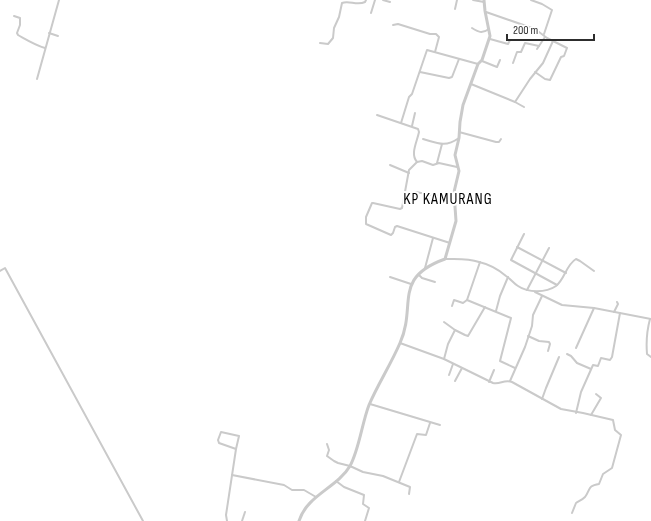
<svg xmlns="http://www.w3.org/2000/svg" width="651" height="521" viewBox="0 0 651 521" font-family="'Sofia Sans Condensed',sans-serif">
<rect width="100%" height="100%" fill="#fff"/>
<g fill="none" stroke-linecap="round" stroke-linejoin="round">
<g stroke="#cacaca" stroke-width="2">
<polyline points="383,0 390,2"/>
<polyline points="473,0 484,2"/>
<polyline points="531,0 542,4 552,10 544,34"/>
<polyline points="455,9 457,0"/>
<polyline points="486,12 535,29 547,38 567,48 564,56 561,57 550,80 545,79 535,72"/>
<polyline points="371,13 375,0"/>
<path d="M14 16 20 18V25L17 33 18 35C27 40 35 45 45 48"/>
<polyline points="393,25 398,24 430,34 436,34 439,37 435,52"/>
<path d="M472 28C478 32 482 34 489 29"/>
<polyline points="49,33 58,36"/>
<polyline points="490,39 508,44 510,40"/>
<path d="M320 43 328 44 333 38 334 28 339 17 342 3C349 0 357 6 365 2L366 0"/>
<polyline points="537,49 545,37"/>
<polyline points="482,61 497,67 500,60"/>
<polyline points="513,63 517,52 521,52 525,43 539,46"/>
<polyline points="420,72 449,78 452,77 459,59"/>
<polyline points="37,79 59,0"/>
<polyline points="471,84 515,102 530,79 543,63 553,41"/>
<polyline points="515,102 524,107"/>
<path d="M377 115 418 129 419 132C417 142 410 154 417 162"/>
<polyline points="401,123 409,97 412,94 427,50 478,64"/>
<polyline points="412,126 415,113"/>
<polyline points="459,132 496,142 499,142 501,139"/>
<path d="M423 139C437 143 445 148 459 138"/>
<polyline points="437,163 442,144"/>
<polyline points="390,165 409,173"/>
<polyline points="416,192 436,196 443,195 454,198"/>
<polyline points="524,234 511,260 557,285"/>
<polyline points="450,243 397,226 395,227 393,233 391,235 366,224 366,217 372,203 373,203 400,209 402,208 409,170 417,162 422,161 433,165 439,163 457,167"/>
<polyline points="517,247 566,273"/>
<path d="M445 259C457 259 468 258 479 262 488 264 499 270 506 276 511 279 513 283 518 286 528 293 546 293 556 286 565 279 566 265 576 259L580 261 594 271"/>
<polyline points="480,262 467,300 511,318 500,361 515,368"/>
<polyline points="425,268 433,238"/>
<polyline points="0,271 5,268 143,521"/>
<polyline points="419,275 422,278 435,282"/>
<polyline points="390,277 411,284"/>
<polyline points="527,290 549,248"/>
<polyline points="535,292 562,305 594,308 651,319"/>
<polyline points="452,306 454,300 463,303 467,300"/>
<polyline points="496,311 500,296 508,277"/>
<polyline points="614,312 618,304 617,302"/>
<path d="M650 319C647 330 646 342 647 354L651 357"/>
<polyline points="444,322 455,330"/>
<polyline points="528,336 539,341 549,342 550,344 548,351"/>
<path d="M400 343 444 359 493 383C500 385 504 379 512 382L561 409 583 413 613 420 615 430 621 435 612 468 603 474 599 484C587 486 591 489 585 497 582 500 579 501 576 503L572 513"/>
<polyline points="576,348 594,308"/>
<polyline points="567,354 571,356 577,363 591,369"/>
<polyline points="444,359 448,344 455,330 465,335 468,336 485,307"/>
<polyline points="449,375 453,364"/>
<polyline points="455,381 462,368"/>
<polyline points="510,381 525,347 532,326 533,315 542,296"/>
<polyline points="489,382 494,370"/>
<polyline points="542,399 546,388 559,357"/>
<polyline points="370,404 440,425"/>
<polyline points="576,413 581,392 593,365 598,366 601,358 610,360 612,357 620,313"/>
<polyline points="591,415 601,398 596,394"/>
<polyline points="327,444 329,450 327,456 334,461 338,463 350,466 363,472 383,476 410,487 409,494"/>
<polyline points="232,475 284,485 292,490 304,490 316,497"/>
<polyline points="336,481 344,487 364,495 363,504 369,508 365,521"/>
<polyline points="399,482 417,434 426,435 430,423"/>
<polyline points="227,521 226,515 236,449 219,443 218,440 221,432 239,436 236,449"/>
<polyline points="242,521 245,512"/>
</g>
<path stroke="#cacaca" stroke-width="3" d="M299 521C307 495 337 488 350 466 359 450 362 423 369 405 378 384 391 364 400 343 417 305 392 278 445 259L456 221 454 192 459 171 455 155 459 138 460 122 463 105 478 64 482 60 490 36 485 11 484 0"/>
</g>
<g text-anchor="middle" stroke-width="4" stroke-linejoin="round" paint-order="stroke">
<g font-size="16" letter-spacing="1" fill="#000" stroke="#fff">
<text x="448" y="204">KP KAMURANG</text>
</g>
</g>
<path d="M507 34v6h87v-6" fill="none" stroke="#2d2d2d" stroke-width="2"/>
<text x="513" y="34" font-size="12" fill="#2d2d2d" stroke="#ffffff" stroke-width="3" paint-order="stroke">200 m</text>
</svg>
